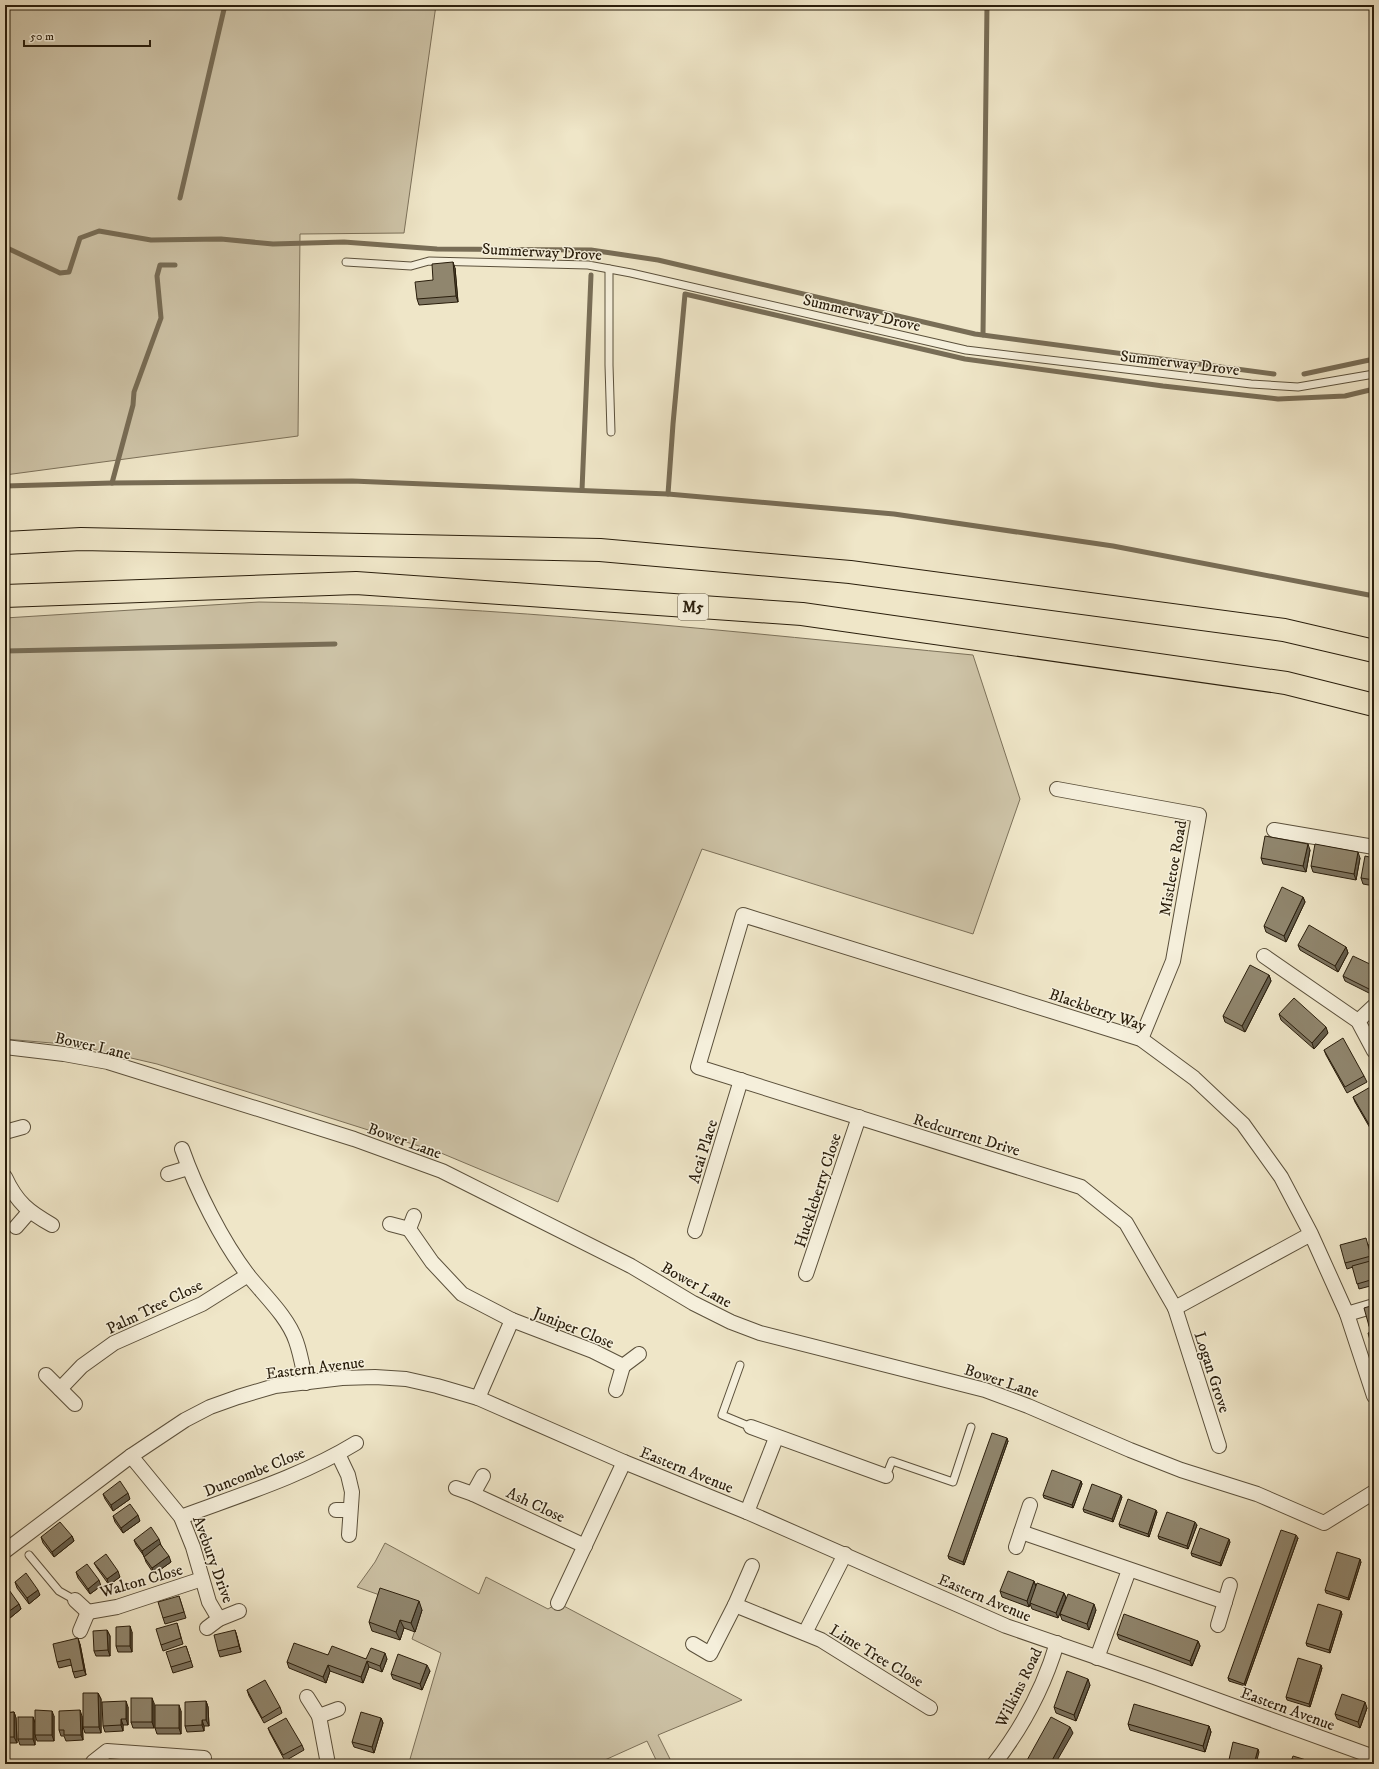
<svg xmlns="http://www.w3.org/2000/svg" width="1379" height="1769" viewBox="0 0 1379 1769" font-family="'IM FELL DW Pica',serif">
<rect width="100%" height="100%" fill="#efe6c8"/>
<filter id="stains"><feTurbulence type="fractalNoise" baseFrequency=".005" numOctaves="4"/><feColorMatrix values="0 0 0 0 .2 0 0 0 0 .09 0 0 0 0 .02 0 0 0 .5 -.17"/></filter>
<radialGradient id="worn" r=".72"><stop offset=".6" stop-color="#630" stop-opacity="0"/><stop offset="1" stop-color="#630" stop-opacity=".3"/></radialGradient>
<g fill="#cec4a8" stroke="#7c715a">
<polygon points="5,5 436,5 404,233 300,234 298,436 5,475"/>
<path d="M259 602C498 605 735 632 973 655L1020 799 973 934 702 849 558 1202 441 1153 245 1091 157 1064 75 1045 5 1039V618Z"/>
<polygon points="385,1543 479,1594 486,1577 548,1609 558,1603 742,1700 658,1735 670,1759 658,1764 647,1741 596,1764 415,1764 410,1759 441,1653 412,1639 422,1610 357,1587 375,1562"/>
</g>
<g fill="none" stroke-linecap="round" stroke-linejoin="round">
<g stroke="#786d56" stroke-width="5">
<polyline points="180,198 225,5"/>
<polyline points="5,247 60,273 69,272 80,238 99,231 151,240 221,239 273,244 344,242 437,249 591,250 658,260 975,334 1274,374"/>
<polyline points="983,335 987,5"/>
<polyline points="1304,374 1374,359"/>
<polyline points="112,483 133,405 134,392 161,318 157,276 160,265 175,265"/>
<polyline points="5,486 112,483 352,481 668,494 894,514 1113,546 1374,596"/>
<polyline points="582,490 591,275"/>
<polyline points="668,494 673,424 685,294 965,359 1163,386 1278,399 1345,396 1374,389"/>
<polyline points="5,651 335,644"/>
</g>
<defs>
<g id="service">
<polyline points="346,262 411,266 429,261 588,265 631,273 966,350 1251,384 1298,387 1374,374"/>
<polyline points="609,269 609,365 611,432"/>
<polyline points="740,1365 722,1415 751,1427"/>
<polyline points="886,1476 892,1461 953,1482 971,1427"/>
<polyline points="29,1555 59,1591 75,1600"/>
</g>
<g id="minor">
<polyline points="1057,789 1199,815 1173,961 1141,1039"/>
<polyline points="1274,830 1374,847"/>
<polyline points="1264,956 1358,1021 1374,1051"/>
<polyline points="1358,1021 1374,1006"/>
<polyline points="5,1047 64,1054 108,1062 354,1139 442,1171 631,1266 693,1303 731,1322 760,1333 985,1390 1028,1406 1130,1450 1181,1470 1257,1494 1324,1523 1374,1492"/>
<polyline points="5,1132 23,1127"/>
<path d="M182 1149C196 1189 222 1241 248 1275 264 1295 288 1317 296 1341 301 1355 303 1369 306 1383"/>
<polyline points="168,1174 188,1168"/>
<path d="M5 1177C17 1203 29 1212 52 1225"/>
<polyline points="414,1216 409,1229 432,1262 462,1294 512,1320 593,1351 623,1366 616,1390"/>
<polyline points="390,1224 409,1229"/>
<polyline points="16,1227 29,1212"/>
<polyline points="695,1231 741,1080"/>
<polyline points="1311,1234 1175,1308 1126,1223 1081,1187 698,1067 743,915 1141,1039 1194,1078 1243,1124 1281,1177 1311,1234 1347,1314 1374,1396"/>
<polyline points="806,1274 859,1117"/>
<polyline points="1175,1308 1219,1446"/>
<polyline points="1347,1314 1374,1306"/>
<polyline points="623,1366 639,1354"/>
<polyline points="46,1375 75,1404"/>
<polyline points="60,1389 82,1366 114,1343 202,1304 248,1275"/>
<polyline points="478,1398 512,1320"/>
<polyline points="751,1427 886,1476"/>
<polyline points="338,1454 348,1475 352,1492 349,1535"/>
<polyline points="131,1456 181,1517 193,1547 209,1602 219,1619"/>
<polyline points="456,1488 473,1494 585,1546"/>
<polyline points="473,1494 483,1476"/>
<polyline points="336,1510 350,1510"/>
<polyline points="747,1512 776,1438"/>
<path d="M181 1517C240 1495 302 1476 356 1443"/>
<polyline points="1021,1532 1225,1602"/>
<polyline points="1016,1547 1030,1505"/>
<polyline points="5,1551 131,1456 185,1420 210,1407 238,1397 275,1386 342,1378 375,1377 406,1379 437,1386 478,1398 624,1462 747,1512 1006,1626 1154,1677 1374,1757"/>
<polyline points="75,1600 88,1612"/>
<polyline points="558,1603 624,1462"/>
<polyline points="735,1605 821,1640 930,1708"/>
<polyline points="88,1612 117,1607 202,1579"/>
<polyline points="1218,1625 1230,1585"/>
<polyline points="207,1628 219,1619 239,1611"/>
<polyline points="80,1631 88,1612"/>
<polyline points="805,1633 845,1554"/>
<polyline points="693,1644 710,1654 735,1605 752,1566"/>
<polyline points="1097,1658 1129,1570"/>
<polyline points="307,1697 319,1716"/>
<polyline points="93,1762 107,1751 204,1758"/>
<polyline points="328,1764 319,1716 338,1709"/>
<path d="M994 1764C1022 1728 1044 1687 1057 1643"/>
</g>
<g id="motorway">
<polyline points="5,543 81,539 600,550 850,572 1284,630 1374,651"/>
<polyline points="5,596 356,583 802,614 1286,683 1374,705"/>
</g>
</defs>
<use href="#service" stroke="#5b503b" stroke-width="9"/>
<use href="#minor" stroke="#5b503b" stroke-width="16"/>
<use href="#motorway" stroke="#2a1e0c" stroke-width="24"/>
<use href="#service" stroke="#f5efdb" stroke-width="7"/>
<use href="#minor" stroke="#f5efdb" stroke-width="14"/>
<use href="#motorway" stroke="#efe6c8" stroke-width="22"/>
</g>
<g fill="#7c735f" stroke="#2a1e0c">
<polygon points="455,268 458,302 419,305 417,299 433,280"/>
<polygon points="1310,850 1306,872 1263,864 1261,858"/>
<polygon points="1360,858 1356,880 1313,872 1311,866"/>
<polygon points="1374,858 1374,886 1363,884 1361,878"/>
<polygon points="1303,897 1305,902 1286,942 1266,932 1264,926"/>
<polygon points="1298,945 1346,947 1348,953 1338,972 1300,950"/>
<polygon points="1374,966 1374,989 1371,994 1345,981 1343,976"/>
<polygon points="1269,975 1271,981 1245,1032 1225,1022 1223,1016"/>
<polygon points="1279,1014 1328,1033 1314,1049 1281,1020"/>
<polygon points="1324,1050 1364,1076 1367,1082 1347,1093 1326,1055"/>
<polygon points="1374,1089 1374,1135 1355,1102 1353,1097"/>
<polygon points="1368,1244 1373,1260 1374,1260 1374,1285 1359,1289 1353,1267 1347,1269 1345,1263"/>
<polygon points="1374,1305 1374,1331 1371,1332 1369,1326"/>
<polygon points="1008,1441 964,1565 949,1559 948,1556"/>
<polygon points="1081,1481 1082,1484 1073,1508 1044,1498 1043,1495"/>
<polygon points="103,1494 130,1499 113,1511 105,1499"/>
<polygon points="1122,1497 1113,1522 1084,1512 1083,1509"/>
<polygon points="1157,1512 1149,1537 1120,1527 1119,1524"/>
<polygon points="113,1516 140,1521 123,1533 115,1522"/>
<polygon points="1197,1525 1188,1549 1159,1539 1158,1536"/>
<polygon points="72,1536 74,1541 54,1557 43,1543 41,1537"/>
<polygon points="1298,1538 1245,1686 1229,1681 1228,1678"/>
<polygon points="134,1540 161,1545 171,1562 154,1574 146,1562 144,1556 136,1545"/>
<polygon points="1230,1542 1221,1566 1192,1556 1191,1553"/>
<polygon points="1361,1562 1349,1600 1326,1593 1325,1590"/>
<polygon points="94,1563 120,1577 109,1585 97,1568"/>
<polygon points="76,1572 101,1586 90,1594 78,1578"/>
<polygon points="1034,1581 1036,1586 1064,1593 1066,1598 1058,1618 1032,1609 1030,1604 1029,1607 1002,1597 1000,1591"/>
<polygon points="15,1582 40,1595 29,1604 17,1588"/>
<polygon points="5,1588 19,1604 21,1609 10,1618 5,1611"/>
<polygon points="179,1596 186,1618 165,1624 163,1618"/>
<polygon points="422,1610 415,1632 404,1628 400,1640 372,1631 369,1622"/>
<polygon points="1096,1610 1089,1630 1062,1620 1060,1614"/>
<polygon points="1342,1614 1330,1653 1307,1646 1306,1643"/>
<polygon points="177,1623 183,1644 163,1651 161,1645"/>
<polygon points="107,1630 110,1636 110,1656 96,1656 94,1651"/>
<polygon points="235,1630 241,1652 220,1657 218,1651"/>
<polygon points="132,1632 132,1652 118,1652 116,1646"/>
<polygon points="1117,1634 1198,1641 1200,1646 1192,1666 1119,1639"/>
<polygon points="80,1644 86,1675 75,1678 73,1672 72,1665 59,1668 57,1662"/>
<polygon points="186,1646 193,1667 173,1673 171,1667"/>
<polygon points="328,1655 366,1659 387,1659 382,1672 369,1667 363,1683 330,1671 326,1683 289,1668 287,1662"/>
<polygon points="1322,1668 1310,1707 1287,1700 1286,1697"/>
<polygon points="430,1671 422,1690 393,1679 391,1674"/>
<polygon points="1090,1685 1076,1721 1056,1713 1054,1707"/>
<polygon points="247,1690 280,1707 282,1713 264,1723 249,1696"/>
<polygon points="98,1693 101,1699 101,1733 85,1733 83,1727"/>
<polygon points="206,1701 208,1707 209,1726 204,1726 204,1731 187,1732 185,1726"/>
<polygon points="154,1703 154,1728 133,1728 131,1722"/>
<polygon points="128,1707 128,1725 123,1725 123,1731 105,1732 103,1726"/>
<polygon points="1367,1708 1360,1728 1337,1719 1335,1714"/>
<polygon points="1374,1708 1374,1727 1372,1726 1370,1721"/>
<polygon points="181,1711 181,1734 157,1734 155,1728"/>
<polygon points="14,1712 16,1718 17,1743 5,1743 5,1713"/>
<polygon points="54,1716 54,1741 37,1741 35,1735"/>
<polygon points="82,1716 83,1740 66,1741 64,1736 61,1736 59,1730"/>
<polygon points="33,1717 35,1723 35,1745 20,1745 18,1739"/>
<polygon points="381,1718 383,1723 374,1753 354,1747 352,1742"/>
<polygon points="1128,1724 1209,1726 1211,1732 1205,1752 1130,1730"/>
<polygon points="268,1728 302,1745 304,1750 285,1761 270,1733"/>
</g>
<g fill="#655e4d" stroke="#2a1e0c">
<polygon points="453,262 455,268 458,302 456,296"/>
<polygon points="1308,844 1310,850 1306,872 1303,866"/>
<polygon points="1358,852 1360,858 1356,880 1354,874"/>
<polygon points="1303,897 1305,902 1286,942 1284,936"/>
<polygon points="1346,947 1348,953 1338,972 1335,966"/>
<polygon points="1269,975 1271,981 1245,1032 1242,1026"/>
<polygon points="1374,979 1374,989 1371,994 1369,989"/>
<polygon points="1326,1027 1328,1033 1314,1049 1312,1043"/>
<polygon points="1007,1438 1008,1441 964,1565 963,1562"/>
<polygon points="1081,1481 1082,1484 1073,1508 1072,1505"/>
<polygon points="128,1493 130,1499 113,1511 111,1505"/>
<polygon points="1121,1495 1122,1497 1113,1522 1112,1519"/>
<polygon points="1156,1510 1157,1512 1149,1537 1148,1534"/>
<polygon points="138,1515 140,1521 123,1533 121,1528"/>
<polygon points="1195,1522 1197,1525 1188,1549 1187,1546"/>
<polygon points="1296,1535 1298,1538 1245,1686 1244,1684"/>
<polygon points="72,1536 74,1541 54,1557 52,1552"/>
<polygon points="159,1539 161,1545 144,1557 142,1551"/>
<polygon points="1229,1539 1230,1542 1221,1566 1220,1563"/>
<polygon points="169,1556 171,1562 154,1574 152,1568"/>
<polygon points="1360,1559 1361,1562 1349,1600 1348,1598"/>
<polygon points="118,1571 120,1577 109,1585 107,1579"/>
<polygon points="99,1580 101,1586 90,1594 88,1589"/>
<polygon points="1034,1581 1036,1587 1029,1607 1027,1601"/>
<polygon points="38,1590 40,1595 29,1604 27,1598"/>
<polygon points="1064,1593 1066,1598 1058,1618 1056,1613"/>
<polygon points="419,1601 422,1610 415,1632 411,1623"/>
<polygon points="19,1604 21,1609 10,1618 8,1612"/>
<polygon points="1094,1604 1096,1610 1089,1630 1087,1624"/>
<polygon points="1341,1611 1342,1614 1330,1653 1329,1650"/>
<polygon points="400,1620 404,1628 400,1640 396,1632"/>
<polygon points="130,1626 132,1632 132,1652 130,1646"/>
<polygon points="107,1630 110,1636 110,1656 108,1650"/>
<polygon points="235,1630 237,1636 241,1652 239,1646"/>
<polygon points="78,1638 80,1644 86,1675 84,1670"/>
<polygon points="1198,1641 1200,1646 1192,1666 1190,1661"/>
<polygon points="385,1653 387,1659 382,1672 380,1666"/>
<polygon points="367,1661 369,1667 363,1683 361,1677"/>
<polygon points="328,1665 330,1671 326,1683 323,1677"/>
<polygon points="427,1665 430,1671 422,1690 420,1684"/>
<polygon points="1321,1665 1322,1668 1310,1707 1309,1704"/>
<polygon points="1088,1679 1090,1685 1076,1721 1074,1715"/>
<polygon points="98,1693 101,1699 101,1733 99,1727"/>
<polygon points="152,1698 154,1703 154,1728 152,1722"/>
<polygon points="126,1701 128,1707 128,1725 126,1719"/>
<polygon points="206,1701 208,1707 209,1726 206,1720"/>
<polygon points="1365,1702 1367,1708 1360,1728 1358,1722"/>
<polygon points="179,1705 181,1711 181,1734 179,1728"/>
<polygon points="80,1710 82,1716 83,1740 81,1735"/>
<polygon points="52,1711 54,1716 54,1741 52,1735"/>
<polygon points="14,1712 16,1718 17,1743 14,1737"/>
<polygon points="33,1717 35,1723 35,1745 33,1739"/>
<polygon points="381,1718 383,1723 374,1753 372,1747"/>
<polygon points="121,1719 123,1725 123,1731 121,1725"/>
<polygon points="202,1720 204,1726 204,1731 202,1725"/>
<polygon points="1209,1726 1211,1732 1205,1752 1203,1746"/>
<polygon points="1070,1727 1073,1733 1055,1764 1050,1764"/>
<polygon points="1258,1749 1259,1752 1256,1764 1254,1764"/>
</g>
<g fill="#90866e" stroke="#2a1e0c">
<polygon points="453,262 456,296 417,299 415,282 433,280 432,264"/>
<polygon points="1265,836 1308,844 1303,866 1261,858"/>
<polygon points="1315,844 1358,852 1354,874 1311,866"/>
<polygon points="1365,856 1374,858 1374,880 1361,878"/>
<polygon points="1282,887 1303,897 1284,936 1264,926"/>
<polygon points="1309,925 1346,947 1335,966 1298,945"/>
<polygon points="1353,956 1374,966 1374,979 1369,989 1343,976"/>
<polygon points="1250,965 1269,975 1242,1026 1223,1016"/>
<polygon points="1294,998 1326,1027 1312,1043 1279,1014"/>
<polygon points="1343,1038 1364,1076 1345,1087 1324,1050"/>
<polygon points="1372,1086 1374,1089 1374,1133 1353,1097"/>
<polygon points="1366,1238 1371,1256 1345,1263 1340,1245"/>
<polygon points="1374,1260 1374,1279 1357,1284 1352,1266"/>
<polygon points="1374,1305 1374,1325 1369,1326 1364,1308"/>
<polygon points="1374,1331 1374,1350 1373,1351 1368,1333"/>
<polygon points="992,1433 1007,1438 963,1562 948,1556"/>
<polygon points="1052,1470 1081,1481 1072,1505 1043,1495"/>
<polygon points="120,1481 128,1493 111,1505 103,1494"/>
<polygon points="1092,1484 1121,1495 1112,1519 1083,1509"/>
<polygon points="1128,1499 1156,1510 1148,1534 1119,1524"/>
<polygon points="130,1504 138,1515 121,1528 113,1516"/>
<polygon points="1167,1512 1195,1522 1187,1546 1158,1536"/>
<polygon points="60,1522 72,1536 52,1552 41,1537"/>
<polygon points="151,1527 159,1539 142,1551 134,1540"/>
<polygon points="1200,1528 1229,1539 1220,1563 1191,1553"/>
<polygon points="1281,1530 1296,1535 1244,1684 1228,1678"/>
<polygon points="160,1544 169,1556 152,1568 144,1557"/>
<polygon points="1337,1552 1360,1559 1348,1598 1325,1590"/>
<polygon points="106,1554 118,1571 107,1579 94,1563"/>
<polygon points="87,1564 99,1580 88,1589 76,1572"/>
<polygon points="1008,1571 1034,1581 1027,1601 1000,1591"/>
<polygon points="26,1573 38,1590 27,1598 15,1582"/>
<polygon points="1037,1583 1064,1593 1056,1613 1030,1603"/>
<polygon points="7,1587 19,1604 8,1612 5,1608 5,1588"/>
<polygon points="380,1588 419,1601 411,1623 400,1620 396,1632 369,1622"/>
<polygon points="1068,1594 1094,1604 1087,1624 1060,1614"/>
<polygon points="179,1596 184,1612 163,1618 158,1602"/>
<polygon points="1318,1604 1341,1611 1329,1650 1306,1643"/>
<polygon points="1124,1614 1198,1641 1190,1661 1117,1634"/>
<polygon points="177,1623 181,1638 161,1645 156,1629"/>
<polygon points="130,1626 130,1646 116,1646 116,1627"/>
<polygon points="107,1630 108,1650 94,1651 93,1631"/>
<polygon points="235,1630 239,1646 218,1651 214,1635"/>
<polygon points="78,1638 84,1670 73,1672 70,1659 57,1662 53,1644"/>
<polygon points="294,1643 328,1655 332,1646 366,1659 371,1648 385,1653 380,1666 367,1661 361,1677 328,1665 323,1677 287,1662"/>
<polygon points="186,1646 191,1661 171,1667 166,1652"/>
<polygon points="398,1654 427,1665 420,1684 391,1674"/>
<polygon points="1298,1658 1321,1665 1309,1704 1286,1697"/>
<polygon points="1067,1671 1088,1679 1074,1715 1054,1707"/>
<polygon points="265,1680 280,1707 262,1718 247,1690"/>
<polygon points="83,1693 98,1693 99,1727 83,1727"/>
<polygon points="1342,1694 1365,1702 1358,1722 1335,1714"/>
<rect x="131" y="1698" width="21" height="24"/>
<polygon points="126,1701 126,1719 121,1719 121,1725 103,1726 102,1702"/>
<polygon points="206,1701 206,1720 202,1720 202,1725 185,1726 185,1702"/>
<polygon points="1134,1704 1209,1726 1203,1746 1128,1724"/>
<rect x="155" y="1705" width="24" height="23"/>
<polygon points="1374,1708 1374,1722 1370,1721"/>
<polygon points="35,1710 52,1711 52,1735 35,1735"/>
<polygon points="80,1710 81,1735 64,1735 64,1730 59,1730 59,1711"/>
<polygon points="14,1712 14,1737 5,1737 5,1713"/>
<polygon points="361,1712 381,1718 372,1747 352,1742"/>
<rect x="18" y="1717" width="15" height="22"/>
<polygon points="1051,1717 1070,1727 1050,1764 1029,1764 1026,1762"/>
<polygon points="286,1718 302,1745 283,1755 268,1728"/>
<polygon points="1233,1742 1258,1749 1254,1764 1228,1764"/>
<polygon points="1293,1756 1316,1763 1316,1764 1290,1764"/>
<polygon points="152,1760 152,1764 131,1764 131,1761"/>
</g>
<g text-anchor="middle" stroke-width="3" stroke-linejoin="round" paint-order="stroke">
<rect fill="#f5efdb" stroke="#675d4a" stroke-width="1" x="678" y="594" width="30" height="26" rx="3"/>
<g font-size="15" font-weight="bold" fill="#2a1e0c">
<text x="693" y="612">M5</text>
</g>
<g font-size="16" fill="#2a1e0c" stroke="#f5efdb">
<text transform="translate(542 251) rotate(3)" y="6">Summerway Drove</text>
<text transform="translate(862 312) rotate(13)" y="6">Summerway Drove</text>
<text transform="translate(1180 362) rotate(7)" y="6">Summerway Drove</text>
<text transform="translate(1172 868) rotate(-80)" y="6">Mistletoe Road</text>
<text transform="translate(1098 1009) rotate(19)" y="6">Blackberry Way</text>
<text transform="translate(93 1045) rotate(13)" y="6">Bower Lane</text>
<text transform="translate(967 1134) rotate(17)" y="6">Redcurrent Drive</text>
<text transform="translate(405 1140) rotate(20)" y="6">Bower Lane</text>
<text transform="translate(702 1151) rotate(-73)" y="6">Acai Place</text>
<text transform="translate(817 1190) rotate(-72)" y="6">Huckleberry Close</text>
<text transform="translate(697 1284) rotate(29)" y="6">Bower Lane</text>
<text transform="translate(154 1306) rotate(-26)" y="6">Palm Tree Close</text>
<text transform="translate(574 1327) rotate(22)" y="6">Juniper Close</text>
<text transform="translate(315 1367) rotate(-7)" y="6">Eastern Avenue</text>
<text transform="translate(1213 1372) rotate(72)" y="6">Logan Grove</text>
<text transform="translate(1002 1380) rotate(18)" y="6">Bower Lane</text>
<text transform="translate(687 1469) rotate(22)" y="6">Eastern Avenue</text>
<text transform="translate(254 1471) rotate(-22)" y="6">Duncombe Close</text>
<text transform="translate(536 1504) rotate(25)" y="6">Ash Close</text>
<text transform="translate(214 1559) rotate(70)" y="6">Avebury Drive</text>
<text transform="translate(141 1580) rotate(-16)" y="6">Walton Close</text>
<text transform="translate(985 1597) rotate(23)" y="6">Eastern Avenue</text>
<text transform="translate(877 1655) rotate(31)" y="6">Lime Tree Close</text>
<text transform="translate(1018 1687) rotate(-64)" y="6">Wilkins Road</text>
<text transform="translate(1288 1708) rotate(20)" y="6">Eastern Avenue</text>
</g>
</g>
<rect width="1379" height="1769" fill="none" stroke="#efe6c8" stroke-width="20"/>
<rect x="6" y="6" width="1367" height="1757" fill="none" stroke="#2a1e0c" stroke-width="2"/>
<rect x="10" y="10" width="1359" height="1749" fill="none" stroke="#2a1e0c"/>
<path d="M24 40v6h126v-6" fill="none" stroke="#2a1e0c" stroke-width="2"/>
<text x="30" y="40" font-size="12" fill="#2a1e0c" stroke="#f5efdb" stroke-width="3" paint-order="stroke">50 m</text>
<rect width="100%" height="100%" filter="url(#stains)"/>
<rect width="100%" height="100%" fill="url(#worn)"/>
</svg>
